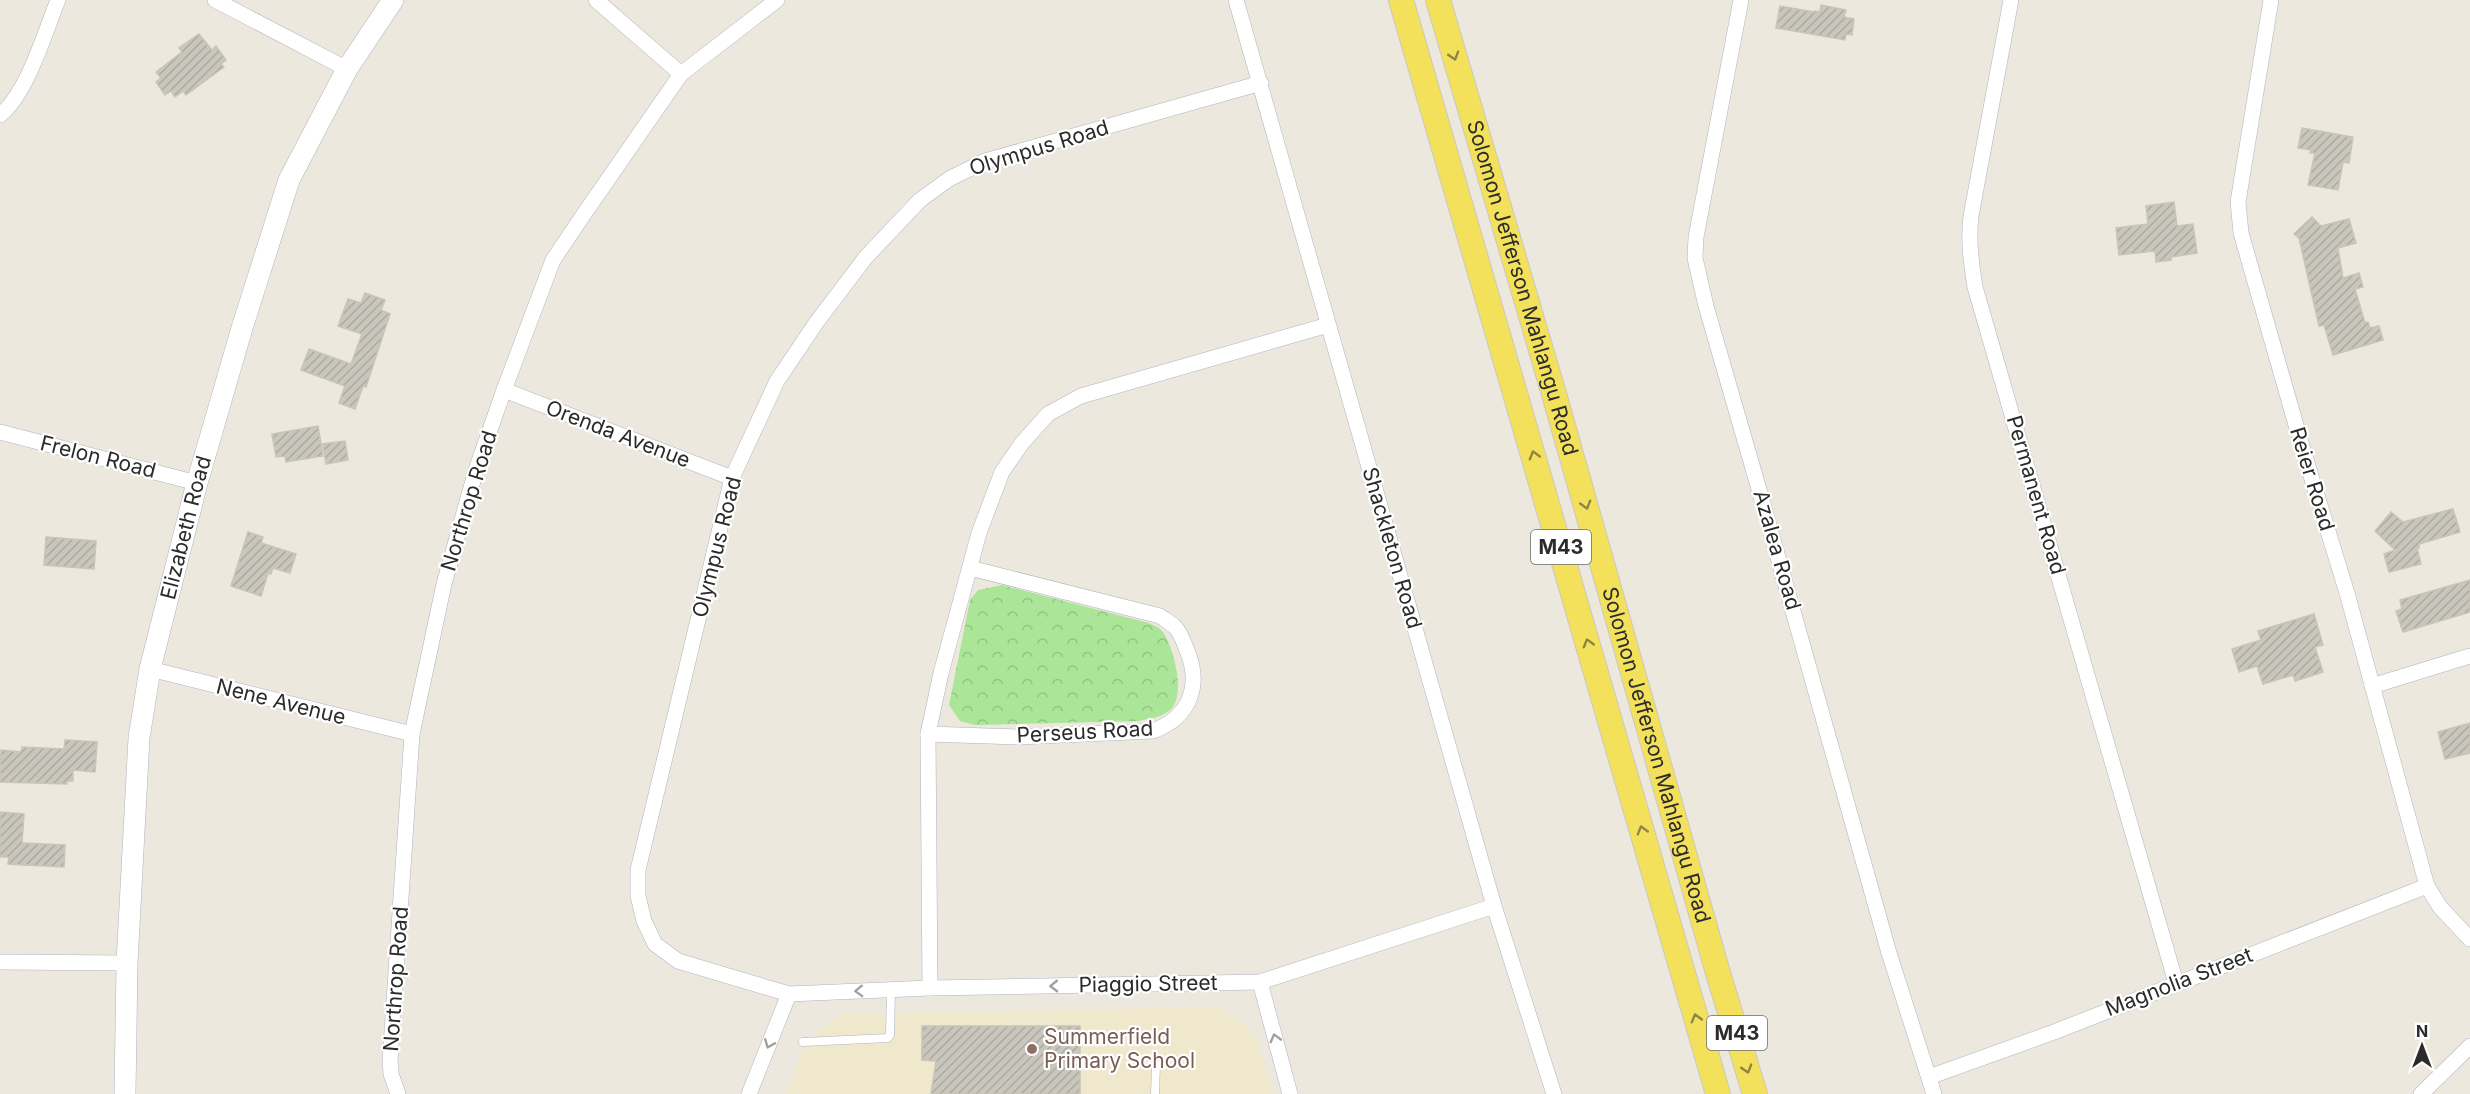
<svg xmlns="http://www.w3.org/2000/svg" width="2470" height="1094" viewBox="0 0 2470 1094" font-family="Inter,sans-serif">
<defs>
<pattern id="park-crowns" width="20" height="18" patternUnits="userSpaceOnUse" patternTransform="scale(1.5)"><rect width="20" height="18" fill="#aae598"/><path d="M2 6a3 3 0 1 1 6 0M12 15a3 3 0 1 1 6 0" fill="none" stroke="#92c583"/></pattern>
<pattern id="building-hatch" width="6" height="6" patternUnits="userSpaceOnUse" patternTransform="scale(1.5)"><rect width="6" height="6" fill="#c9c6bc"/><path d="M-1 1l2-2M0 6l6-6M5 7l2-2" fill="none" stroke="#adaaa2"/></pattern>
</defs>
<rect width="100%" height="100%" fill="#ede8dd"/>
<polygon fill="#efe8cc" points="1221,1007 1254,1032 1273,1094 786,1094 799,1060 810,1039 841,1014"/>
<path fill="url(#park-crowns)" d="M1002 585 1145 622C1151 624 1158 626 1162 631 1174 646 1187 698 1169 711 1160 718 1148 719 1138 721L975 725 960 721 949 705 970 600 978 590Z"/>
<g fill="url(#building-hatch)" stroke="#c9c4b6" stroke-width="1.5">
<polygon points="1821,5 1846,10 1844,17 1854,19 1852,35 1846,34 1845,40 1776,28 1780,6 1814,12 1815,11 1820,12"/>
<polygon points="199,34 212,50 216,46 226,60 221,64 224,67 186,95 183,91 175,97 171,91 165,95 156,82 161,78 156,72 182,52 179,48"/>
<polygon points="2302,128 2353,137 2349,163 2343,162 2338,190 2308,185 2315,153 2310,153 2311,150 2298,148"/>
<polygon points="2174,202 2177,226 2193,224 2197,253 2171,257 2171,260 2156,262 2155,251 2119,255 2116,228 2148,224 2146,206"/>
<polygon points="2312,217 2321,226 2349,219 2356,243 2338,248 2343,278 2359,273 2363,287 2355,289 2365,323 2368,322 2370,328 2379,326 2383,340 2333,355 2324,325 2319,326 2299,238 2294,234"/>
<polygon points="365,293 385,300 381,310 390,314 366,387 363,386 355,409 339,403 345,386 301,370 309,349 351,364 362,334 338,326 348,299 361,303"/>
<polygon points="318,426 323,456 286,462 285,456 276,457 272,434"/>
<polygon points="345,441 348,460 326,464 323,444"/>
<polygon points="2453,509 2460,532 2419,544 2419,548 2417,548 2421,564 2389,572 2384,554 2395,550 2375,531 2391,512 2403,522"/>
<polygon points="248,532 263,537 261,543 296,554 290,573 273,568 271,574 268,573 261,596 231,586"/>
<polygon points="46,537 96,541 94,569 44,565"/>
<polygon points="2470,580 2470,612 2403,632 2396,611 2402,609 2400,600"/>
<polygon points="2314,614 2323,645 2315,647 2323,672 2295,681 2293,675 2263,684 2257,666 2239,672 2232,649 2261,640 2258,631"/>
<polygon points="2470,723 2470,753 2445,759 2438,732"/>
<polygon points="65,740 97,742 95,772 73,770 73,781 67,781 67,784 0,782 1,750 21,752 22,747 64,749"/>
<polygon points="0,812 24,814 22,843 65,845 64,867 8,864 9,857 0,857"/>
<polygon points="922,1026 1080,1026 1080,1094 931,1094 936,1061 922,1060"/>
</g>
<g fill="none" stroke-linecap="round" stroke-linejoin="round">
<defs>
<g id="lane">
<polyline points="803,1042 888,1038 890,1035 891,990"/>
<polyline points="1155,1094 1156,1065"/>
</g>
<g id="street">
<polyline points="215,0 347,69"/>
<polyline points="596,0 681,74"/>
<polyline points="1236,0 1494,906 1554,1094"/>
<polyline points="1741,0 1696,237 1695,258 1706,306 1756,479 1889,953 1934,1094"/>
<path d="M2011 0 1971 216C1968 240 1971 263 1975 287L2176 983"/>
<polyline points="2271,0 2238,202 2241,233 2304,453 2347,593 2427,886 2440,907 2470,939"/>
<polyline points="1261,83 985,161 949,179 920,200 866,257 816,323 777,381 732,478 638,870 638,896 644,921 655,944 678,961 789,994 930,988 1260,982 1494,906"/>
<path d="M0 115C27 94 45 32 58 0"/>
<polyline points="504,390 732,478"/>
<polyline points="0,432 197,483"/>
<polyline points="150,669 412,734"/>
<polyline points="2372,686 2470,656"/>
<path d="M928 734 1018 737 1153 731C1191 717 1202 684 1186 648 1183 641 1181 633 1175 627 1171 623 1165 620 1160 616L970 568"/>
<polyline points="0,962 127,963"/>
<polyline points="1260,982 1290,1094"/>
<polyline points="930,988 928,734 941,673 979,533 1002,472 1022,443 1048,414 1081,396 1328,325"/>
<polyline points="1929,1077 2054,1032 2427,886"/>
<polyline points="398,1094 391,1074 390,1061 412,734 444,584 476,470 504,390 553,260 584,214 681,74 777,0"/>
<polyline points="749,1094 789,994"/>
<polyline points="2421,1094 2470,1046"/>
</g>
<g id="secondary">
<path id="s1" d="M125 1094 127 963 139 738 150 669 197 483 242 328 289 180 347 69 393 0"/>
</g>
<g id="primary">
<polyline points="1401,0 1718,1094"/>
<path id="s2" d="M1438 0 1554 394 1718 973 1755 1094"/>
</g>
</defs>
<use href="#lane" stroke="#b1b2bf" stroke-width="9"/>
<use href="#street" stroke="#b1b2bf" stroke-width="16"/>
<use href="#secondary" stroke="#b1b2bf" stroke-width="22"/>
<use href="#primary" stroke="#c8c8c8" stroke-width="26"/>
<use href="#lane" stroke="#fff" stroke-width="8"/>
<use href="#street" stroke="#fff" stroke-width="15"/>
<use href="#secondary" stroke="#fff" stroke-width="21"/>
<use href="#primary" stroke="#f4e15b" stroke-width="24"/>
</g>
<defs><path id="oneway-chevron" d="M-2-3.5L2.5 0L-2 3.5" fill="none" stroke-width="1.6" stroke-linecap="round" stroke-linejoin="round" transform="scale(1.5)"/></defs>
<g stroke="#908643">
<use href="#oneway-chevron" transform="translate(1454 56) rotate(73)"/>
<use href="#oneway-chevron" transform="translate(1534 455) rotate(-106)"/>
<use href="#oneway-chevron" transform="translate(1586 505) rotate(74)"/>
<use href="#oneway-chevron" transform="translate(1588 643) rotate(-106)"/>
<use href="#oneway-chevron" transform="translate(1642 830) rotate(-106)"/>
<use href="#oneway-chevron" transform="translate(1696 1018) rotate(-106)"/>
<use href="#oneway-chevron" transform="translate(1747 1069) rotate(73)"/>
</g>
<g stroke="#a0a0a0">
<use href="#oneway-chevron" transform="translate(1054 986) rotate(179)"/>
<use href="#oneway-chevron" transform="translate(859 991) rotate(178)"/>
<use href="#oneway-chevron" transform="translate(1275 1038) rotate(-105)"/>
<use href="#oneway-chevron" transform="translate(769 1044) rotate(112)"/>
</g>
<circle fill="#8d6e63" stroke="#fff" stroke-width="2" cx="1032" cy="1049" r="6"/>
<g text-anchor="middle" stroke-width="4.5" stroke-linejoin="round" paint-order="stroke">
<g fill="#fff" stroke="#6b6b6b" stroke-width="1.5">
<rect x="1531" y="530" width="60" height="34" rx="4.5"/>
<rect x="1707" y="1016" width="60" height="34" rx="4.5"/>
</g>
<g font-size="20" font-weight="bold" fill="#2b2b2b">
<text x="1561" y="554">M43</text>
<text x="1737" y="1040">M43</text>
</g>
<g font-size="21" fill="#2b2b2b" stroke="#fff">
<text transform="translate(1039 148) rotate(-17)" y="7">Olympus Road</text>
<text dy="7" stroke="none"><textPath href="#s2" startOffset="300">Solomon Jefferson Mahlangu Road</textPath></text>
<text transform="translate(618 434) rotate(21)" y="7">Orenda Avenue</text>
<text transform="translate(98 457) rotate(14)" y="7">Frelon Road</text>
<text transform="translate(2312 479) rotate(73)" y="7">Reier Road</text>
<text transform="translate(2036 495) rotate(74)" y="7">Permanent Road</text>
<text transform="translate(469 501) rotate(-73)" y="7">Northrop Road</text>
<text dy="7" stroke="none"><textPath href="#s1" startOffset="572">Elizabeth Road</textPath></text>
<text transform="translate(717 547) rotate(-76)" y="7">Olympus Road</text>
<text transform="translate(1392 548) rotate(74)" y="7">Shackleton Road</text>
<text transform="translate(1777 550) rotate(74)" y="7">Azalea Road</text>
<text transform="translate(281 702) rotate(14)" y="7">Nene Avenue</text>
<text transform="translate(1085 732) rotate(-3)" y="7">Perseus Road</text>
<text dy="7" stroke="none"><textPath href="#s2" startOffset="786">Solomon Jefferson Mahlangu Road</textPath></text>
<text transform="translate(396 979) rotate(-86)" y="7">Northrop Road</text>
<text transform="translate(2179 982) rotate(-21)" y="7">Magnolia Street</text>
<text transform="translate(1148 984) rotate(-1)" y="7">Piaggio Street</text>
</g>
<g font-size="21" fill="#785e54" stroke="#fff" text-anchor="start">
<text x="1044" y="1044">Summerfield<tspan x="1044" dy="24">Primary School</tspan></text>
</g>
</g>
<g transform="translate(2422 1046)" stroke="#ffffff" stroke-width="4.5" paint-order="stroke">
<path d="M0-4.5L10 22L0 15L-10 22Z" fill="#2b2b2b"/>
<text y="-9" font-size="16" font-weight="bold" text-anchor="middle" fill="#2b2b2b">N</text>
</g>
</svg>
